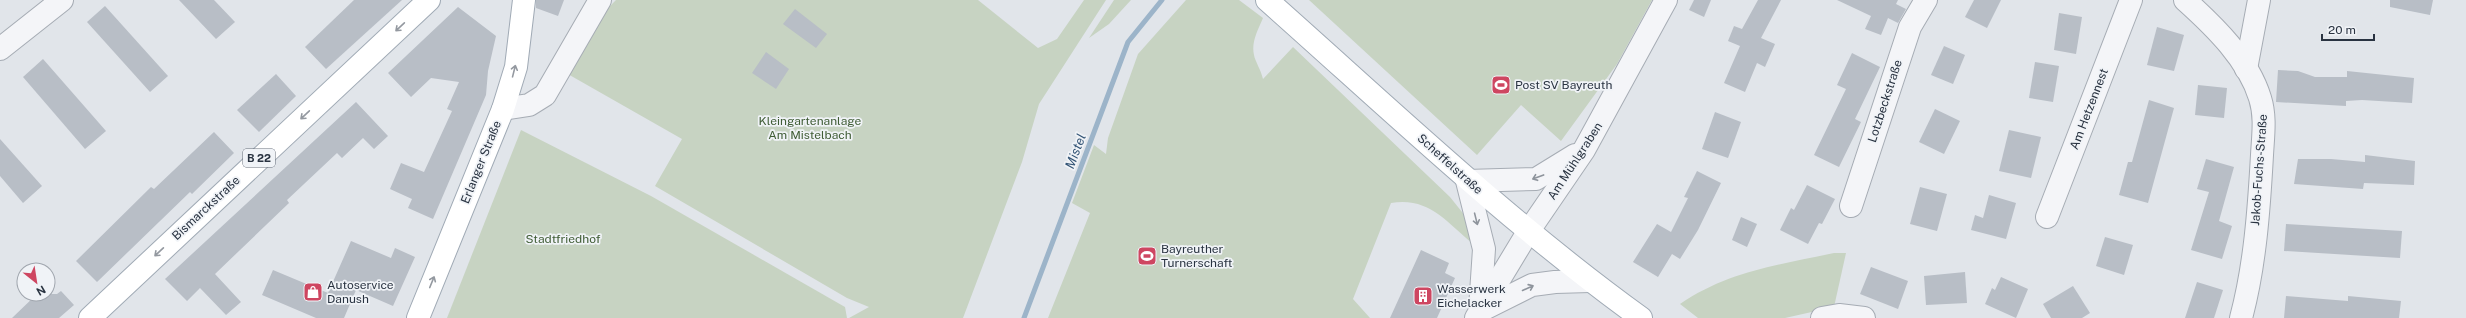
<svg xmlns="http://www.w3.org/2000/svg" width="2466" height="318" viewBox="0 0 2466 318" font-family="'Public Sans',sans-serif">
<rect width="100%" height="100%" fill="#e1e5ea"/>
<g fill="#c7d3c2">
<polygon points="616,0 978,0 1038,48 1057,39 1084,0 1106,0 1039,104 1022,162 963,318 849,318 869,307 847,298 655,186 682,139 566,73 605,11"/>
<polygon points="1114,0 1131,0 1109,24 1089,38"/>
<path d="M1186 0H1239L1263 18C1258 30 1251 42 1254 55 1255 61 1261 70 1263 79L1293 47 1450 197 1466 217 1472 243C1445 221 1429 197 1391 203L1353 299 1370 318H1048L1090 213 1072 203 1094 145 1106 154 1108 138 1138 54Z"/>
<polygon points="1309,0 1652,0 1617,64 1561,141 1521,105 1477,155"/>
<polygon points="521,130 651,196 845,307 847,318 447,318"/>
<path d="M1834 253H1846L1834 307 1785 318H1698L1680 304C1728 271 1778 265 1834 253Z"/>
</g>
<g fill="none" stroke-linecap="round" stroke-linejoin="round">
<polyline stroke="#9cb4c9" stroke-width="5" points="1024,318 1128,42 1162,0"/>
</g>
<g fill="#b8bec6">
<polygon points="179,0 214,0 235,22 216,39"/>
<polygon points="354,0 402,0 326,69 305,47"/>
<polygon points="536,0 564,0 558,16 536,8"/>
<polygon points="1694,0 1711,0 1704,17 1689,10"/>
<polygon points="1758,0 1781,0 1761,38 1775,44 1765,67 1757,63 1745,92 1724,83 1740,46 1728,41 1734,26 1742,29"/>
<polygon points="1837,0 1898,0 1896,4 1906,9 1898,23 1888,18 1881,35 1865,29 1871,16"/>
<polygon points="1974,0 2001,0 1987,28 1965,17"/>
<polygon points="2390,0 2433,0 2430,15 2390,7"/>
<polygon points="105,6 168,76 150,92 87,22"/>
<polygon points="458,7 496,36 488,71 486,95 433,219 408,208 412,199 390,189 401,163 424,172 452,111 447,109 459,82 431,78 411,97 388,73"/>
<polygon points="795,9 827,34 816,48 783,24"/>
<polygon points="2059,13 2082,17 2076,54 2054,50"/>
<polygon points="2157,27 2184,35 2174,71 2147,65"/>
<polygon points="1944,46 1965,55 1953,84 1931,75"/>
<polygon points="766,52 789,69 776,89 752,73"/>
<polygon points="1852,53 1880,67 1855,119 1861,122 1839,167 1814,155 1846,89 1837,85"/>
<polygon points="43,59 106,131 85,149 23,77"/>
<polygon points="2035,62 2059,66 2053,102 2029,98"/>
<polygon points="2278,70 2298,71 2315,77 2347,77 2347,71 2414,78 2412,103 2362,100 2346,101 2346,106 2276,102"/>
<polygon points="276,74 296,96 259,132 237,110"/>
<polygon points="2198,85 2227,88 2224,118 2195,115"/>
<polygon points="2149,100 2174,108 2148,203 2119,195 2128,162 2132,162"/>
<polygon points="356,102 388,136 374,149 363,138 342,158 337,153 287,200 289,203 215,274 241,302 226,315 200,288 187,301 165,279"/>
<polygon points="1935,109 1960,121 1944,154 1919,142"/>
<polygon points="1715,112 1741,122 1728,158 1702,149"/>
<polygon points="2009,130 2041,137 2031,178 1999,171"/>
<polygon points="214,132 234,153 192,194 190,192 97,282 76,261 151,187 154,189"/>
<polygon points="0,139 42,186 23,203 0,176"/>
<polygon points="2365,155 2415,161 2414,185 2364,183 2363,189 2294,184 2298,159 2331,159 2365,162"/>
<polygon points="2206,159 2234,167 2219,221 2232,226 2222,259 2191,250 2209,192 2197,189"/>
<polygon points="1697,171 1721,183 1698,230 1680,259 1672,254 1658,277 1633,262 1657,224 1671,232 1688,198 1684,197"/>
<polygon points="1807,185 1835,199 1822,224 1819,223 1808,244 1780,230 1791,208 1794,210"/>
<polygon points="1920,187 1947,194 1937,231 1910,224"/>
<polygon points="1989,195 2016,203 2006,239 1971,230 1975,215 1983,218"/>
<polygon points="1741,217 1757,224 1747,247 1732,240"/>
<polygon points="2286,224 2402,231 2400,258 2284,251"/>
<polygon points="2105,237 2133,245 2124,275 2096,266"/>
<polygon points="351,241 391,258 395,248 415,257 393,306 356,290 344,318 316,318 262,295 273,270 328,293"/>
<polygon points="1421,250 1449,263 1445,273 1455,278 1437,318 1390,318"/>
<polygon points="1871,267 1908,281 1898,309 1860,294"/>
<polygon points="1965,272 1967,303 1926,305 1924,276"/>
<polygon points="2001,277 2028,289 2016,318 1985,304 1992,288 1995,290"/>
<polygon points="2197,282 2223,290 2214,318 2185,318"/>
<polygon points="2073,286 2090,313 2082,318 2051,318 2043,304"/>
<polygon points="61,291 74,305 59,318 12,318 37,294 57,294"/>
<polygon points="2286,296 2348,301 2348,296 2401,301 2399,318 2284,318"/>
</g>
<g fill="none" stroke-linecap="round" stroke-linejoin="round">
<defs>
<g id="minor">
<path d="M2185 0C2215 27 2248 59 2260 98 2266 117 2263 136 2262 155 2259 209 2255 266 2241 318"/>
<polyline points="0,49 62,0"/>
<polyline points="2246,69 2259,0"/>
<polyline points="503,109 529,105 545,95 600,0"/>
<polyline points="1851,206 1910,27 1926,0"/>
<polyline points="2047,217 2131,0"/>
<polyline points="1480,308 1484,249 1467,181 1536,179 1575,155"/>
<polyline points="1480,311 1532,285 1555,282 1590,281"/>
<polyline points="1476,318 1528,232 1584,150 1666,0"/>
<polyline points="1822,318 1839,315 1864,318"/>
</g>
<g id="major">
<path d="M1267 0C1390 109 1508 222 1641 318"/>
<polyline points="90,318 429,0"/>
<polyline points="418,318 503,109 516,67 524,0"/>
</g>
</defs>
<use href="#minor" stroke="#a6acb4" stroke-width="24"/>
<use href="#major" stroke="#a0aab5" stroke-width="24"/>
<use href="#minor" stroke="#f4f5f8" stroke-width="22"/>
<use href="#major" stroke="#fff" stroke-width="22"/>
</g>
<defs><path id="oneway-shaft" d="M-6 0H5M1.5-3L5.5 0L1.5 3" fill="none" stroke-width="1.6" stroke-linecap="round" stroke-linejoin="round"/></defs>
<g stroke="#9499a0">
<use href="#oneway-shaft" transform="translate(400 27) rotate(137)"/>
<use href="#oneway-shaft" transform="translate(514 71) rotate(-76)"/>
<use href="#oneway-shaft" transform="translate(305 115) rotate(137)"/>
<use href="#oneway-shaft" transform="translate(159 252) rotate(137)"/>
<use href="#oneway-shaft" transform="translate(432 282) rotate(-68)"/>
</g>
<g stroke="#8e949c">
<use href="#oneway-shaft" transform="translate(1538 177) rotate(160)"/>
<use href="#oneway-shaft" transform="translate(1476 219) rotate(76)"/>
<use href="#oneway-shaft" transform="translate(1528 288) rotate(-24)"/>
</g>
<defs>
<symbol id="stadium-square" viewBox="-11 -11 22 22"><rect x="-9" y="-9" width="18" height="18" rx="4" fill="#ce4661" stroke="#f0f3f7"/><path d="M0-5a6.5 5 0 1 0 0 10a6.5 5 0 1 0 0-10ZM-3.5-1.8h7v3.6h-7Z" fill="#fff"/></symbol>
<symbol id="shop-square" viewBox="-11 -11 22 22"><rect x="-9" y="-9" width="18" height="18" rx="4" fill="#ce4661" stroke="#f0f3f7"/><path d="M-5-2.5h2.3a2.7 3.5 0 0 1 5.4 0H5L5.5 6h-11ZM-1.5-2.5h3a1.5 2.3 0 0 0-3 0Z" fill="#fff"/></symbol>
<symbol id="building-square" viewBox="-11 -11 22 22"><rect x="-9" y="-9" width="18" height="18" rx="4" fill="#ce4661" stroke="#f0f3f7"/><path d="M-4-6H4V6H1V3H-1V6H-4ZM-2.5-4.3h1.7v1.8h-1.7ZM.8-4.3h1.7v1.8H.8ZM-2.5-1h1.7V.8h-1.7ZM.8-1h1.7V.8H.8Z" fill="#fff"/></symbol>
</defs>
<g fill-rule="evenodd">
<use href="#stadium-square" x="1490" y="74" width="22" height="22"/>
<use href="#stadium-square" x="1136" y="245" width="22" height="22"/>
<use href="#shop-square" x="302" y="281" width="22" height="22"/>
<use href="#building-square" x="1412" y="285" width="22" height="22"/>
</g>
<g text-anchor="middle" stroke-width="3.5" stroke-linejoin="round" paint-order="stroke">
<rect fill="#f0f3f7" stroke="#656d78" stroke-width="1" x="243" y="149" width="32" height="18" rx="3"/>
<g font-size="11" font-weight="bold" fill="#293341">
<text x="259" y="162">B 22</text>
</g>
<g font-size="12" fill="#293341" stroke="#f0f3f7" text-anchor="start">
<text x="1515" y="89">Post SV Bayreuth</text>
<text x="1161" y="253">Bayreuther<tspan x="1161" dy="14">Turnerschaft</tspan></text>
<text x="327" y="289">Autoservice<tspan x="327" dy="14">Danush</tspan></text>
<text x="1437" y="293">Wasserwerk<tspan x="1437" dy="14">Eichelacker</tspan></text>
</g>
<g font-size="12" fill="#293341" stroke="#f0f3f7">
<text transform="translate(1885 101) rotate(-72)" y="4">Lotzbeckstraße</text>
<text transform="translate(2089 109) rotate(-69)" y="4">Am Hetzennest</text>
<text transform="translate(1575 161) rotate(-57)" y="4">Am Mühlgraben</text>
<text transform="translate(481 162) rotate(-68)" y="4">Erlanger Straße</text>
<text transform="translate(1450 164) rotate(42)" y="4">Scheffelstraße</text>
<text transform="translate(2259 170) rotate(-86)" y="4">Jakob-Fuchs-Straße</text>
<text transform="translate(206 208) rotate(-43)" y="4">Bismarckstraße</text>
</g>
<g font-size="12" fill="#405d36" stroke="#f0f3f7">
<text x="810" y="125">Kleingartenanlage<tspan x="810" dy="14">Am Mistelbach</tspan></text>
<text x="563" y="243">Stadtfriedhof</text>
</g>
<g font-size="13" font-style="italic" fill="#335475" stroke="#f0f3f7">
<text transform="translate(1075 151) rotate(-69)" y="5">Mistel</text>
</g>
</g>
<g transform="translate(36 282) rotate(150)"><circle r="19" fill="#f0f3f7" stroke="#a0a6ae"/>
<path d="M0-3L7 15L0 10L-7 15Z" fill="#ce4661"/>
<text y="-6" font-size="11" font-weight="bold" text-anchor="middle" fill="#293341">N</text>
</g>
<path d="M2322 34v6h52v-6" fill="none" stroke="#293341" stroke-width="2"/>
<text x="2328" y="34" font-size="12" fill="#293341" stroke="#f0f3f7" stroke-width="3" paint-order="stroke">20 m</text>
</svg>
